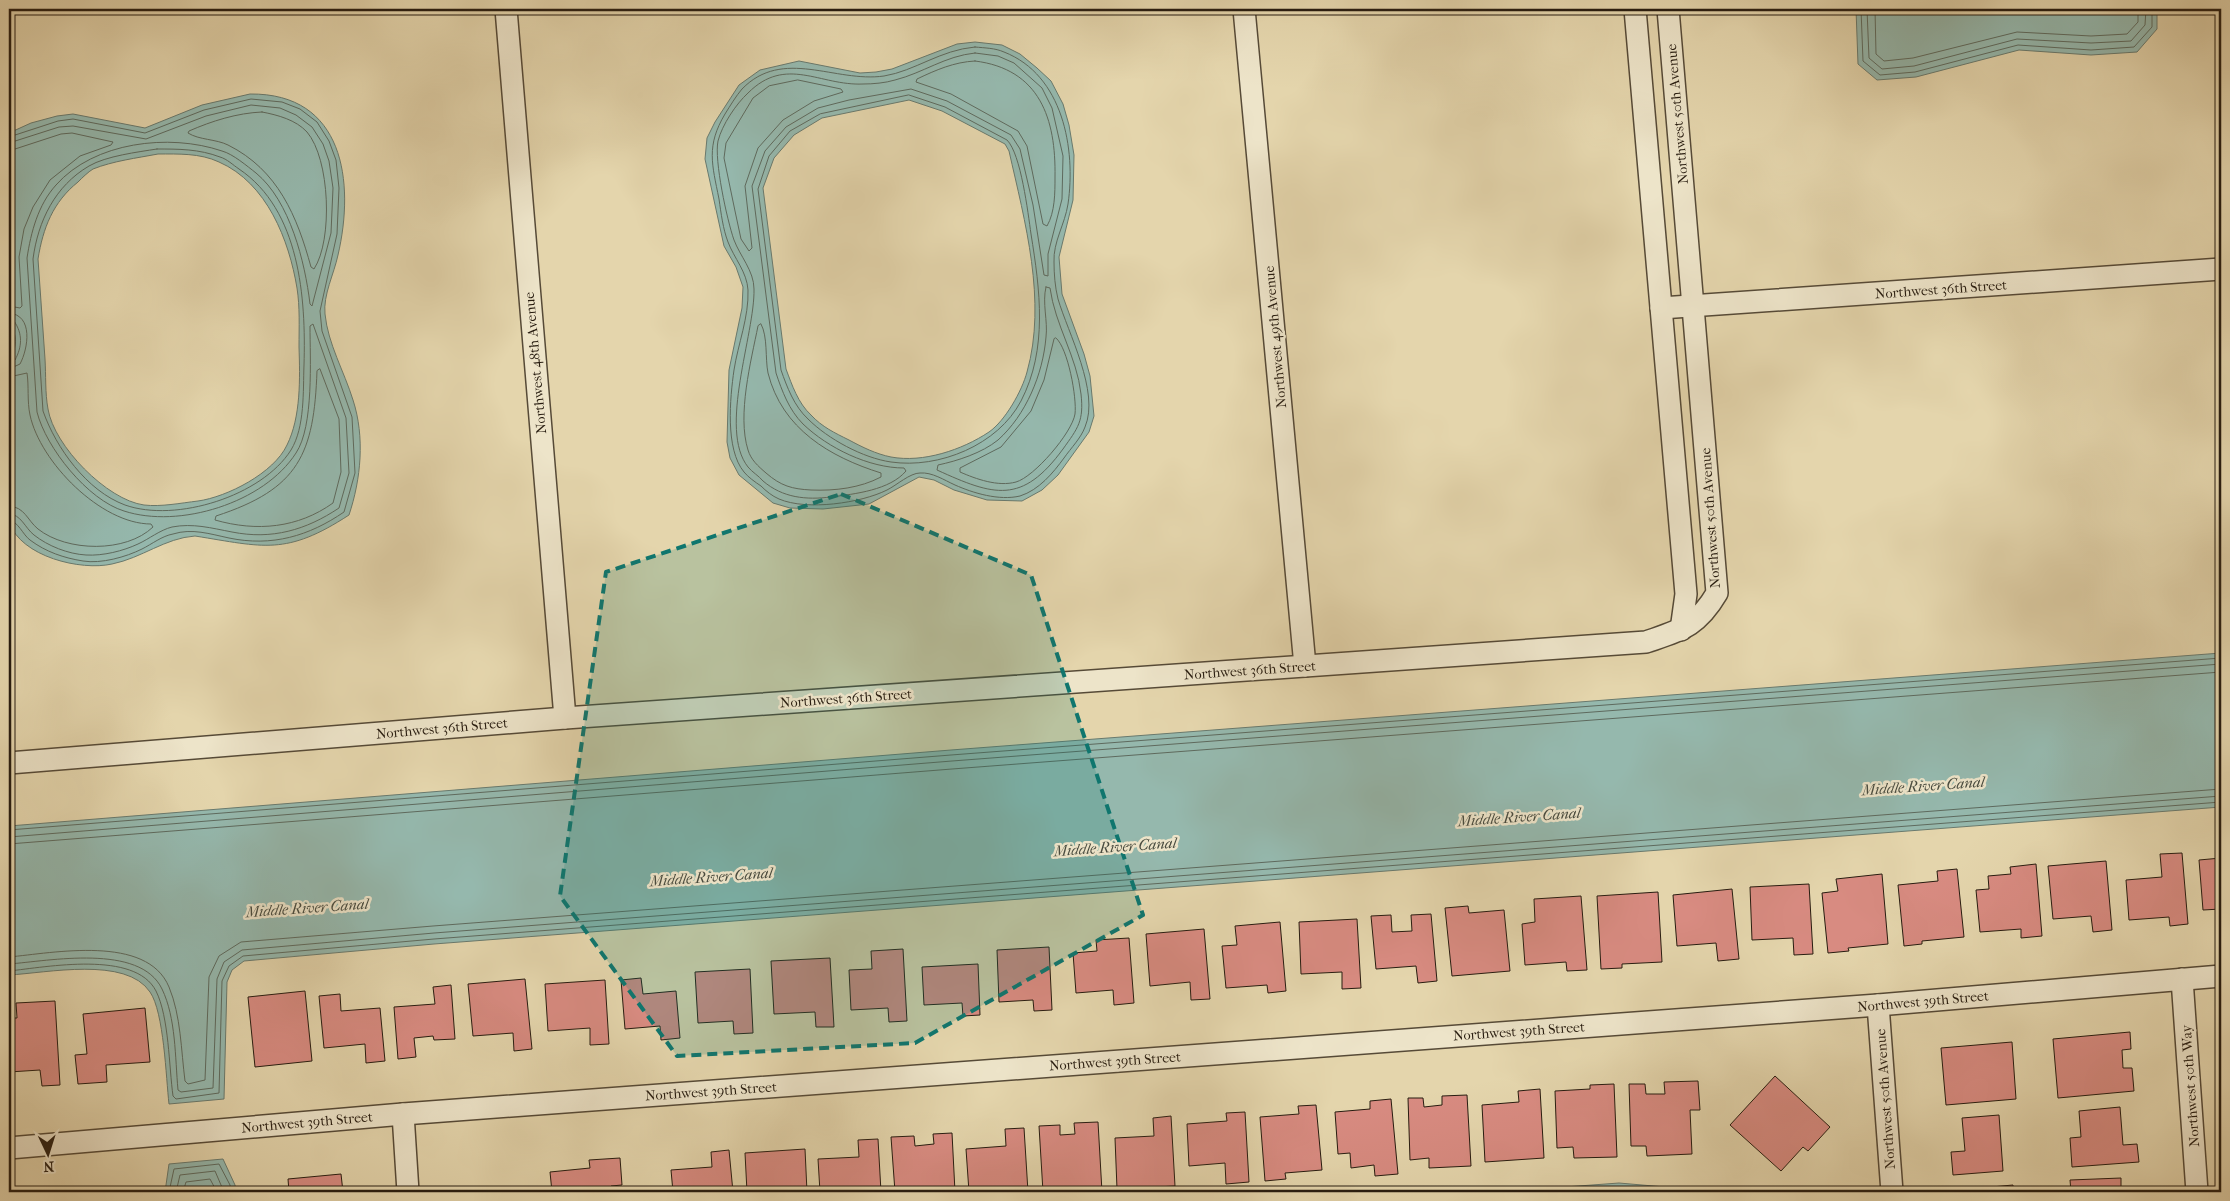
<svg xmlns="http://www.w3.org/2000/svg" width="2230" height="1201" viewBox="0 0 2230 1201" font-family="'IM FELL French Canon',serif">
<rect width="100%" height="100%" fill="#e4d5ac"/>
<filter id="stains"><feTurbulence type="fractalNoise" baseFrequency=".004" numOctaves="4"/><feColorMatrix values="0 0 0 0 .2 0 0 0 0 .09 0 0 0 0 .02 0 0 0 .5 -.17"/></filter>
<radialGradient id="worn" r=".72"><stop offset=".6" stop-color="#630" stop-opacity="0"/><stop offset="1" stop-color="#630" stop-opacity=".3"/></radialGradient>
<g fill="#95b8ad" stroke="#697a6e" fill-rule="evenodd">
<polygon points="1856,9 2157,9 2157,29 2137,52 2091,55 2019,50 1916,77 1877,80 1858,64"/>
<path d="M975 42 1002 45 1020 54 1037 68 1051 81 1063 104 1069 125 1074 155 1073 200 1059 257 1062 294 1084 354 1090 376 1094 416 1089 432 1058 475 1042 490 1022 501 987 500 954 490 934 480 919 477 869 504 823 509 790 508 773 503 739 475 730 458 727 442 729 370 742 308 743 287 736 267 724 246 705 159 707 138 715 122 739 85 760 70 799 61 860 73 876 72 892 69 957 44ZM909 100 942 111 1005 144 1009 151C1025 222 1047 301 1027 372 1022 391 1005 421 989 432 962 450 923 463 891 457 876 454 862 447 849 440 835 433 822 427 811 415 798 403 792 385 786 369L763 188 774 158 794 135 822 118Z"/>
<path d="M250 94C344 93 355 182 338 255 334 274 323 295 325 314 328 344 344 371 353 400 365 437 361 479 349 515 286 556 264 547 195 536 165 538 142 558 112 564 81 571 21 557 9 522 6 512 9 495 9 484 9 443 9 403 9 362 17 347 18 336 9 322V133L31 123 57 116 73 114 145 128 202 105ZM158 154C178 154 200 153 219 162 267 183 289 240 297 288 300 307 299 327 299 347 300 378 301 417 287 445 274 473 227 497 198 501 181 503 161 507 144 505 107 500 54 446 48 409 45 393 46 375 45 359 43 326 40 292 38 259 43 228 53 202 78 182 82 178 88 172 93 169 113 161 137 158 158 154Z"/>
<path d="M2221 653V807L434 944 244 961 232 970 227 982 224 1099 169 1104C166 1078 164 1012 150 992 126 956 47 973 9 975V826L951 750Z"/>
<polygon points="223,1159 235,1185 236,1192 165,1192 169,1164"/>
<polygon points="1619,1183 1665,1187 1675,1192 1498,1192"/>
</g>
<g fill="none" stroke-linecap="round" stroke-linejoin="round">
<g stroke="#5e6a5e" stroke-width="1">
<polyline points="1861,9 1863,61 1880,75 1915,72 2018,45 2091,50 2134,47 2152,27 2152,9"/>
<polyline points="1867,9 1869,58 1882,69 1914,66 2017,39 2091,43 2131,41 2145,25 2146,9"/>
<polyline points="1875,9 1876,54 1884,61 1913,58 2017,32 2091,36 2127,34 2138,22 2138,9"/>
<path d="M975 47C985 48 995 48 1004 52 1063 75 1076 149 1068 204 1065 224 1053 242 1054 262 1054 274 1055 287 1058 299 1068 333 1100 392 1085 427 1081 438 1071 448 1064 458 1053 473 1039 490 1020 496 999 501 973 493 955 485 944 480 932 472 920 473 910 473 897 485 887 490 861 503 807 511 779 499 772 496 766 491 761 486 755 482 748 477 744 472 725 449 730 398 734 370 738 344 749 317 748 290 747 272 734 258 728 242 723 229 721 213 719 199 712 164 706 146 725 114 730 106 736 96 742 89 783 47 835 83 884 76 915 71 940 50 975 47Z"/>
<path d="M975 53 998 56 1014 63 1042 88 1052 108 1063 156 1062 199 1048 254V276L1044 275 1033 205 1020 149 1011 135 947 101 911 89 849 100 818 108 786 127 765 151 752 186 776 373C782 391 789 410 803 424 828 448 869 468 904 468L906 471C890 490 855 494 831 497 806 500 783 498 763 481 759 476 752 472 748 467 718 429 755 334 754 289 754 271 740 256 734 240 727 220 714 160 718 141 722 125 736 104 748 93 786 55 820 86 863 84 873 84 885 83 895 80 923 73 945 56 975 53Z"/>
<path d="M975 61C1040 69 1056 119 1055 177 1055 193 1055 212 1047 226L1043 224 1027 146 1018 131 951 94 916 82 917 79C936 70 954 62 975 61Z"/>
<polygon points="798,80 841,89 843,92 814,101 783,120 758,148 745,186 752,248 749,251 741,239 735,211 724,158 726,143 753,98 769,86"/>
<path d="M909 95 945 107 1007 140C1021 154 1028 213 1031 234 1040 290 1048 349 1021 401 998 445 939 469 891 462 863 458 828 439 808 419 794 406 787 387 781 370L758 189 769 156 790 131 820 114Z"/>
<path d="M262 112C278 115 296 120 307 132 330 159 333 240 314 269L311 267C297 216 278 170 228 145 216 139 199 140 188 133L189 131C212 121 237 113 262 112Z"/>
<path d="M9 137 58 121 73 119 145 133 204 110 251 99 282 102 300 109 317 122 329 141 336 160 339 188 337 234 320 311 322 331 352 417 355 473 344 512C309 536 272 547 229 538 210 534 192 528 173 534 162 536 152 544 142 549 126 557 101 564 83 561 64 558 46 552 30 540 23 535 18 521 9 520"/>
<path d="M9 143 59 127 73 126 146 139 206 116 251 105 280 108 296 115 312 127 323 144 329 161 333 188 331 233 312 306 310 304C305 262 290 201 256 173 247 166 233 154 222 151 169 133 94 142 56 185 38 205 31 232 27 258L37 412C46 448 88 500 124 511 179 529 264 503 296 453 314 426 310 359 310 326L313 324 346 418 349 473 339 508C306 530 272 540 232 532 211 528 193 523 172 527 160 530 149 539 138 544 123 551 103 556 86 555 68 554 48 546 34 535 25 528 21 514 9 514"/>
<path d="M157 149C179 149 199 149 220 157 227 159 233 165 239 169 300 210 306 298 304 365 303 391 305 427 291 450 262 496 176 523 125 505 87 491 56 448 43 411L33 259C38 221 55 186 89 166 106 156 138 152 157 149Z"/>
<polyline points="9,151 61,134 72,133 113,142 111,145 80,156 50,180 33,207 24,229 19,257 22,306 20,308 9,306"/>
<path d="M1046 287 1050 288C1055 325 1077 357 1081 394 1084 421 1078 428 1063 449 1022 505 994 496 937 470L938 465C957 461 982 453 998 440 1026 415 1043 374 1046 337 1048 321 1042 303 1046 287Z"/>
<path d="M9 313C34 315 28 349 20 364L9 369"/>
<path d="M9 320 14 321C23 334 22 347 15 360L9 363"/>
<path d="M761 324C768 337 765 358 768 373 782 429 830 457 881 473V477C860 488 835 491 811 490 792 489 781 486 766 473 758 466 751 460 748 450 737 415 751 361 758 326Z"/>
<path d="M1056 338C1068 348 1077 398 1075 414 1072 433 1034 477 1016 482 998 487 976 479 960 472V468L1001 447 1031 411 1044 380 1054 339Z"/>
<path d="M320 369 339 419 341 472 333 503C298 528 257 532 215 520L216 516C299 489 314 454 317 371Z"/>
<path d="M9 377 27 373C29 386 27 401 30 415 40 462 101 524 151 524L153 527C126 553 67 552 38 529 27 520 25 507 9 506"/>
<polyline points="9,830 951,755 2221,658"/>
<polyline points="9,837 952,761 2221,664"/>
<polyline points="9,844 952,769 2221,672"/>
<path d="M9 957C53 953 147 934 169 987 181 1016 181 1050 185 1081L188 1084 205 1080 209 977 219 956 241 942 433 926 2221 789"/>
<path d="M9 964C49 961 140 943 162 989 176 1018 175 1057 178 1090L181 1092 213 1088 217 979 224 962 242 950 434 933 2221 796"/>
<path d="M9 971C47 967 135 950 156 991 169 1017 169 1067 173 1096L176 1099 219 1093 222 981 229 966 243 956 434 939 2221 802"/>
<polyline points="169,1192 174,1169 219,1164 230,1185 231,1192"/>
<polyline points="176,1192 180,1175 215,1171 224,1192"/>
<polyline points="183,1192 186,1182 210,1179 217,1192"/>
<polyline points="1561,1192 1619,1188 1662,1192"/>
</g>
</g>
<g fill="#d88b81" stroke="#271c10">
<polygon points="2182,853 2188,924 2170,926 2169,917 2129,920 2126,880 2162,877 2160,854"/>
<polygon points="2221,858 2221,909 2203,910 2199,860"/>
<polygon points="2106,861 2112,930 2093,932 2091,916 2053,919 2048,866"/>
<polygon points="2036,864 2042,936 2021,938 2021,929 1980,932 1976,890 1989,889 1988,876 2011,874 2010,867"/>
<polygon points="1957,869 1964,937 1922,941 1922,944 1904,946 1898,885 1938,881 1937,871"/>
<polygon points="1882,874 1888,944 1848,948 1849,951 1828,953 1822,893 1838,891 1836,879"/>
<polygon points="1809,884 1813,954 1794,955 1793,938 1752,940 1750,887"/>
<polygon points="1732,889 1739,959 1718,961 1716,943 1677,946 1673,895"/>
<polygon points="1658,892 1662,962 1622,964 1622,968 1601,969 1597,896"/>
<polygon points="1581,896 1587,970 1567,971 1566,962 1525,965 1522,924 1535,922 1534,899"/>
<polygon points="1468,906 1469,913 1504,910 1510,971 1452,976 1445,908"/>
<polygon points="1431,914 1437,981 1418,983 1416,966 1376,969 1371,916 1391,915 1392,932 1412,931 1411,915"/>
<polygon points="1357,919 1361,988 1342,989 1342,972 1301,974 1299,922"/>
<polygon points="1280,922 1286,991 1268,993 1267,985 1226,988 1222,946 1237,945 1235,926"/>
<polygon points="1204,929 1210,999 1191,1000 1190,982 1150,986 1146,934"/>
<polygon points="1129,938 1134,1003 1114,1005 1113,990 1076,993 1073,953 1097,951 1096,940"/>
<polygon points="1049,947 1052,1010 1034,1011 1033,1000 999,1002 997,950"/>
<polygon points="903,949 907,1021 889,1022 888,1008 851,1010 849,970 872,969 871,951"/>
<polygon points="830,958 834,1027 816,1027 815,1012 774,1014 771,961"/>
<polygon points="978,964 980,1015 963,1016 962,1003 924,1005 922,967"/>
<polygon points="750,969 753,1033 734,1034 733,1021 698,1023 695,972"/>
<polygon points="641,978 643,994 676,991 680,1038 661,1040 660,1026 625,1029 621,980"/>
<polygon points="525,979 532,1049 514,1051 513,1033 473,1036 468,984"/>
<polygon points="605,980 609,1044 590,1045 590,1028 548,1031 545,984"/>
<polygon points="451,985 455,1039 434,1040 433,1036 414,1038 416,1057 398,1059 394,1007 435,1004 433,987"/>
<polygon points="305,991 312,1061 255,1067 248,997"/>
<polygon points="340,994 341,1011 380,1008 385,1061 366,1063 365,1044 324,1048 319,996"/>
<polygon points="55,1001 60,1085 42,1086 40,1070 9,1072 9,1018 17,1018 16,1003"/>
<polygon points="145,1008 150,1062 106,1065 107,1082 78,1084 75,1055 87,1054 83,1014"/>
<polygon points="2130,1032 2131,1049 2122,1050 2123,1068 2132,1068 2134,1091 2058,1098 2053,1039"/>
<polygon points="2012,1042 2016,1099 1946,1105 1941,1048"/>
<polygon points="1775,1076 1830,1127 1808,1151 1803,1147 1781,1171 1730,1125"/>
<polygon points="1698,1081 1700,1110 1690,1110 1692,1154 1647,1156 1646,1146 1631,1146 1629,1084 1645,1084 1646,1094 1665,1094 1664,1082"/>
<polygon points="1614,1084 1617,1157 1574,1158 1573,1147 1557,1148 1555,1091 1590,1089 1590,1085"/>
<polygon points="1540,1089 1544,1158 1485,1162 1482,1105 1519,1102 1518,1091"/>
<polygon points="1467,1095 1471,1166 1429,1168 1429,1158 1410,1160 1408,1098 1423,1098 1424,1107 1442,1105 1442,1096"/>
<polygon points="1391,1099 1398,1174 1375,1176 1374,1165 1351,1168 1350,1153 1338,1154 1335,1112 1370,1109 1370,1101"/>
<polygon points="1316,1105 1322,1170 1285,1173 1286,1179 1265,1181 1260,1117 1299,1114 1298,1106"/>
<polygon points="2120,1107 2123,1145 2137,1144 2139,1162 2072,1167 2070,1138 2081,1137 2079,1111"/>
<polygon points="1245,1112 1249,1182 1226,1184 1225,1163 1189,1166 1187,1124 1227,1121 1226,1113"/>
<polygon points="1999,1115 2003,1171 1953,1175 1951,1152 1965,1151 1962,1118"/>
<polygon points="1171,1116 1175,1186 1117,1189 1115,1138 1154,1136 1153,1118"/>
<polygon points="1098,1122 1102,1192 1043,1192 1039,1126 1060,1125 1060,1135 1075,1134 1074,1123"/>
<polygon points="1024,1128 1028,1192 969,1192 966,1149 1006,1146 1005,1129"/>
<polygon points="952,1133 955,1192 895,1192 891,1137 914,1136 915,1146 934,1144 933,1134"/>
<polygon points="878,1139 881,1192 820,1192 818,1159 859,1157 858,1140"/>
<polygon points="805,1149 807,1192 747,1192 745,1153"/>
<polygon points="729,1150 733,1192 673,1192 671,1170 712,1167 711,1152"/>
<polygon points="620,1158 622,1185 611,1186 612,1192 552,1192 550,1172 590,1168 589,1160"/>
<polygon points="341,1174 343,1192 289,1192 288,1179"/>
<polygon points="2121,1178 2121,1192 2071,1192 2070,1180"/>
<polygon points="2013,1185 2013,1192 1959,1192 1959,1190"/>
<polygon points="135,1187 135,1192 84,1192"/>
</g>
<g fill="none" stroke-linecap="round" stroke-linejoin="round">
<defs>
<g id="street">
<polyline points="506,9 565,718"/>
<polyline points="1244,9 1305,666"/>
<polyline points="1635,9 1686,594 1681,630"/>
<polyline points="1661,308 2221,269"/>
<path d="M9 763 565 718 1646 642C1681 630 1697 627 1717 593L1668 9"/>
<polyline points="2182,979 2197,1192"/>
<polyline points="1878,1005 1892,1192"/>
<polyline points="403,1114 408,1192"/>
<polyline points="9,1148 403,1114 1878,1005 2221,976"/>
</g>
</defs>
<use href="#street" stroke="#564a37" stroke-width="24"/>
<use href="#street" stroke="#ede4c9" stroke-width="21"/>
</g>
<path fill="#0f766e" fill-opacity="0.2" stroke="#0f766e" stroke-width="4" stroke-dasharray="10 6" stroke-linejoin="round" d="M841 494 1031 575 1143 915 915 1043 677 1056 560 896 606 572Z"/>
<g text-anchor="middle" stroke-width="5" stroke-linejoin="round" paint-order="stroke">
<g font-size="14" fill="#271c10" stroke="#ede4c9">
<text transform="translate(1677 114) rotate(-95)" y="5">Northwest 50th Avenue</text>
<text transform="translate(1941 289) rotate(-4)" y="5">Northwest 36th Street</text>
<text transform="translate(1275 337) rotate(-95)" y="5">Northwest 49th Avenue</text>
<text transform="translate(535 363) rotate(-95)" y="5">Northwest 48th Avenue</text>
<text transform="translate(1710 518) rotate(-94)" y="5">Northwest 50th Avenue</text>
<text transform="translate(1250 670) rotate(-4)" y="5">Northwest 36th Street</text>
<text transform="translate(846 698) rotate(-4)" y="5">Northwest 36th Street</text>
<text transform="translate(442 728) rotate(-5)" y="5">Northwest 36th Street</text>
<text transform="translate(1923 1001) rotate(-5)" y="5">Northwest 39th Street</text>
<text transform="translate(1519 1031) rotate(-4)" y="5">Northwest 39th Street</text>
<text transform="translate(1115 1061) rotate(-4)" y="5">Northwest 39th Street</text>
<text transform="translate(2190 1086) rotate(-94)" y="5">Northwest 50th Way</text>
<text transform="translate(711 1091) rotate(-4)" y="5">Northwest 39th Street</text>
<text transform="translate(1885 1099) rotate(-94)" y="5">Northwest 50th Avenue</text>
<text transform="translate(307 1122) rotate(-5)" y="5">Northwest 39th Street</text>
</g>
<g font-size="15" font-style="italic" fill="#484b3f" stroke="#ede4c9">
<text transform="translate(1923 786) rotate(-4)" y="5">Middle River Canal</text>
<text transform="translate(1519 817) rotate(-4)" y="5">Middle River Canal</text>
<text transform="translate(1115 847) rotate(-4)" y="5">Middle River Canal</text>
<text transform="translate(711 877) rotate(-4)" y="5">Middle River Canal</text>
<text transform="translate(307 908) rotate(-4)" y="5">Middle River Canal</text>
</g>
</g>
<rect width="2230" height="1201" fill="none" stroke="#e4d5ac" stroke-width="30"/>
<rect x="10" y="10" width="2210" height="1181" fill="none" stroke="#271c10" stroke-width="2.5"/>
<rect x="15" y="15" width="2200" height="1171" fill="none" stroke="#271c10"/>
<g transform="translate(48 1154) rotate(176)" stroke="#ede4c9" stroke-width="4" paint-order="stroke">
<path d="M0-4L9 19L0 12L-9 19Z" fill="#271c10"/>
<text y="-8" font-size="14" font-weight="bold" text-anchor="middle" fill="#271c10">N</text>
</g>
<rect width="100%" height="100%" filter="url(#stains)"/>
<rect width="100%" height="100%" fill="url(#worn)"/>
</svg>
